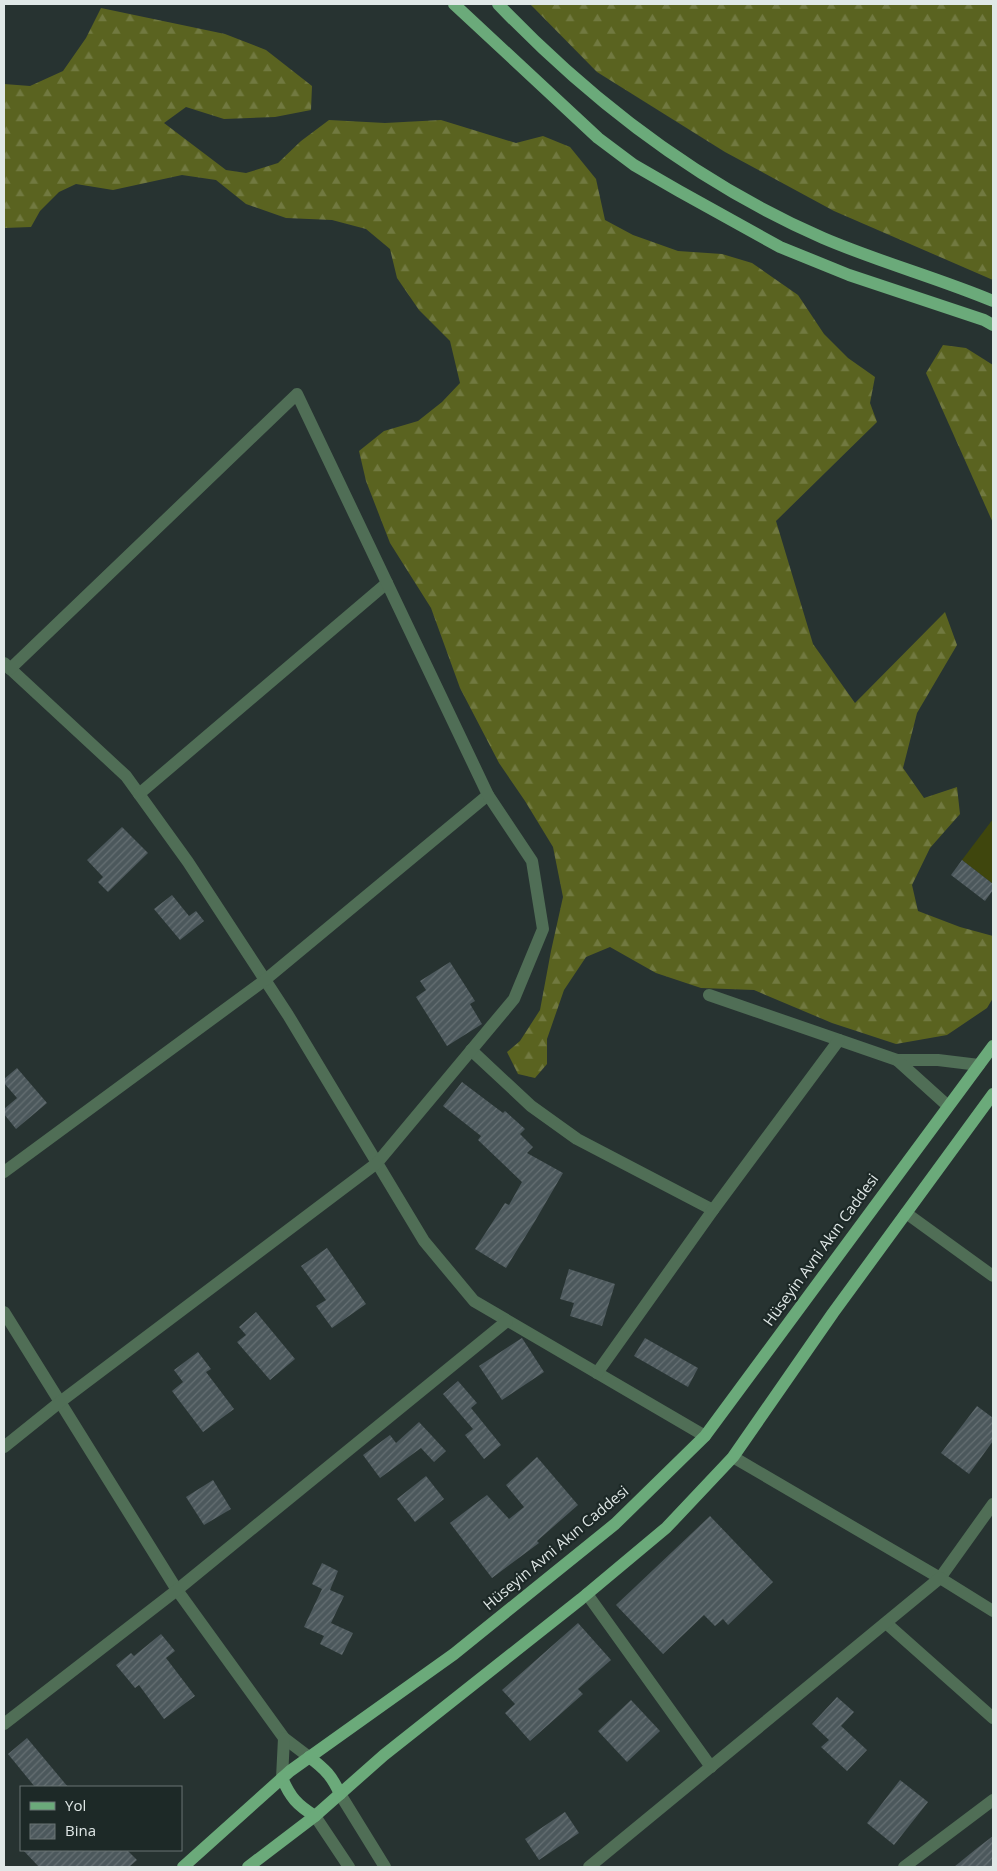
<svg xmlns="http://www.w3.org/2000/svg" width="997" height="1871" viewBox="0 0 997 1871" font-family="'Open Sans',sans-serif">
<defs>
<pattern id="forest-firs" width="22" height="20" patternUnits="userSpaceOnUse" patternTransform="scale(1.25)"><rect width="22" height="20" fill="#5a6320"/><path d="M5 1l3.5 6h-7zM16 11l3.5 6h-7z" fill="#717940"/></pattern>
<pattern id="building-hatch" width="6" height="6" patternUnits="userSpaceOnUse" patternTransform="scale(1.25)"><rect width="6" height="6" fill="#4c585c"/><path d="M-1 1l2-2M0 6l6-6M5 7l2-2" fill="none" stroke="#667073"/></pattern>
</defs>
<rect width="100%" height="100%" fill="#273331"/>
<g fill="url(#forest-firs)">
<polygon points="530,4 993,4 993,280 834,211 725,152 597,72"/>
<polygon points="101,8 225,34 266,50 312,86 311,110 275,117 224,119 186,107 164,123 226,170 246,173 278,163 301,141 329,120 385,123 441,120 516,143 543,136 570,147 596,179 605,220 633,235 678,251 722,254 752,263 798,295 824,334 848,358 875,377 870,403 877,422 776,521 813,644 855,703 945,612 957,645 917,713 903,768 924,798 957,787 960,814 930,848 912,885 918,911 960,927 993,936 993,998 987,1008 947,1035 896,1044 832,1023 754,990 701,988 656,973 610,947 586,957 564,990 547,1039 547,1064 535,1078 518,1074 507,1052 520,1041 540,1010 551,951 563,897 553,847 525,801 499,763 460,688 431,608 390,543 366,481 359,451 384,431 418,421 442,402 460,383 450,341 419,310 397,278 390,249 366,229 332,220 286,218 246,204 216,180 182,175 113,190 76,184 59,192 40,211 31,227 4,228 4,84 30,86 63,71 86,38"/>
<polygon points="943,345 966,348 993,365 993,523 926,373"/>
</g>
<polygon fill="#3f460d" points="993,819 993,884 962,860"/>
<g fill="url(#building-hatch)">
<polygon points="122,827 148,853 108,892 98,882 103,877 87,860"/>
<polygon points="962,860 993,884 993,890 985,901 951,875"/>
<polygon points="172,895 189,916 196,911 204,921 180,940 154,909"/>
<polygon points="450,962 475,1001 470,1004 482,1024 447,1046 416,997 426,990 420,981"/>
<polygon points="17,1068 47,1103 16,1129 4,1114 4,1109 17,1098 4,1083 4,1079"/>
<polygon points="462,1082 503,1113 505,1111 525,1129 520,1134 533,1147 527,1153 563,1173 535,1221 506,1268 475,1249 505,1203 509,1205 522,1182 478,1140 481,1136 443,1106"/>
<polygon points="327,1248 366,1304 332,1328 316,1306 326,1300 301,1266"/>
<polygon points="569,1269 615,1284 602,1326 570,1316 574,1303 560,1299"/>
<polygon points="256,1312 295,1359 270,1380 237,1342 246,1335 239,1327"/>
<polygon points="522,1338 544,1372 502,1400 479,1366"/>
<polygon points="645,1338 698,1368 688,1387 634,1356"/>
<polygon points="198,1352 211,1369 206,1372 234,1409 203,1432 172,1391 183,1382 174,1370"/>
<polygon points="458,1381 477,1403 471,1408 501,1445 484,1459 465,1435 473,1429 443,1394"/>
<polygon points="977,1406 993,1418 993,1441 969,1474 941,1453"/>
<polygon points="419,1422 446,1451 434,1462 421,1448 380,1478 363,1455 390,1435 396,1443"/>
<polygon points="537,1457 578,1505 537,1541 539,1543 492,1578 450,1523 487,1495 509,1519 524,1507 506,1485"/>
<polygon points="426,1476 444,1499 415,1522 397,1499"/>
<polygon points="213,1480 231,1509 204,1525 186,1497"/>
<polygon points="710,1516 773,1582 728,1625 723,1619 715,1626 704,1615 663,1654 616,1605"/>
<polygon points="322,1563 338,1571 330,1590 344,1596 331,1623 353,1633 342,1655 320,1644 324,1636 304,1627 322,1589 312,1584"/>
<polygon points="578,1623 611,1660 578,1689 583,1694 530,1741 505,1713 515,1704 502,1690"/>
<polygon points="161,1634 175,1651 166,1658 195,1696 164,1719 139,1685 135,1688 116,1665 131,1653 134,1656"/>
<polygon points="837,1697 854,1712 841,1726 867,1750 847,1771 821,1747 829,1740 812,1724"/>
<polygon points="631,1700 660,1731 627,1762 598,1731"/>
<polygon points="27,1738 68,1787 35,1787 8,1754"/>
<polygon points="900,1780 928,1802 894,1845 867,1823"/>
<polygon points="565,1812 579,1833 539,1860 525,1839"/>
<polygon points="993,1836 993,1867 954,1867 976,1849"/>
<polygon points="23,1850 127,1850 137,1860 129,1867 39,1867"/>
</g>
<g fill="none" stroke-linecap="round" stroke-linejoin="round">
<g stroke="#506e56" stroke-width="12">
<polyline points="4,663 126,776 188,862 288,1015 424,1241 474,1301 705,1436"/>
<polyline points="139,794 387,583"/>
<polyline points="709,995 897,1060 938,1060 979,1065"/>
<polyline points="471,1050 531,1106 577,1139 713,1210"/>
<polyline points="897,1060 948,1106"/>
<polyline points="4,1172 265,980 488,795"/>
<polyline points="906,1213 993,1276"/>
<polyline points="4,1312 177,1590 284,1738 309,1757"/>
<polyline points="597,1373 713,1210 839,1040"/>
<polyline points="4,1447 60,1402 377,1163 514,999 543,929 532,861 488,795 297,394 10,669"/>
<polyline points="733,1457 940,1578 993,1504"/>
<polyline points="587,1594 711,1767"/>
<polyline points="886,1623 993,1718"/>
<polyline points="4,1724 177,1590 507,1321"/>
<polyline points="282,1778 284,1738"/>
<polyline points="340,1794 385,1867"/>
<polyline points="315,1816 349,1867"/>
<polyline points="589,1867 940,1578 993,1611"/>
<polyline points="904,1867 993,1800"/>
</g>
<g stroke="#6baa7a" stroke-width="12">
<polyline points="454,4 598,138 634,165 679,191 780,247 849,275 984,320 993,325"/>
<path d="M498 4C591 101 699 184 823 238 879 262 938 278 993 301"/>
<path d="M309 1757C325 1769 332 1776 340 1794"/>
<path d="M282 1778C290 1797 297 1805 315 1816"/>
<polyline points="183,1867 290,1771 454,1654 615,1524 705,1436 993,1046"/>
<polyline points="248,1867 315,1816 384,1755 581,1599 666,1528 733,1457 833,1313 993,1094"/>
</g>
</g>
<g text-anchor="middle" stroke-width="4.5" stroke-linejoin="round" paint-order="stroke">
<g font-size="15" fill="#e0e8e7" stroke="#1d2927">
<text transform="translate(821 1250) rotate(-54)" y="5">Hüseyin Avni Akın Caddesi</text>
<text transform="translate(556 1548) rotate(-40)" y="5">Hüseyin Avni Akın Caddesi</text>
</g>
</g>
<rect width="997" height="1871" fill="none" stroke="#e0e8e7" stroke-width="10"/>
<rect x="20" y="1786" width="162" height="65" fill="#1d2927" stroke="#6b7574"/>
<rect x="30" y="1802" width="25" height="8" fill="#6baa7a" stroke="#6b7574"/>
<text x="65" y="1811" font-size="15" fill="#e0e8e7">Yol</text>
<rect x="30" y="1824" width="25" height="15" fill="url(#building-hatch)" stroke="#6b7574"/>
<text x="65" y="1836" font-size="15" fill="#e0e8e7">Bina</text>
</svg>
